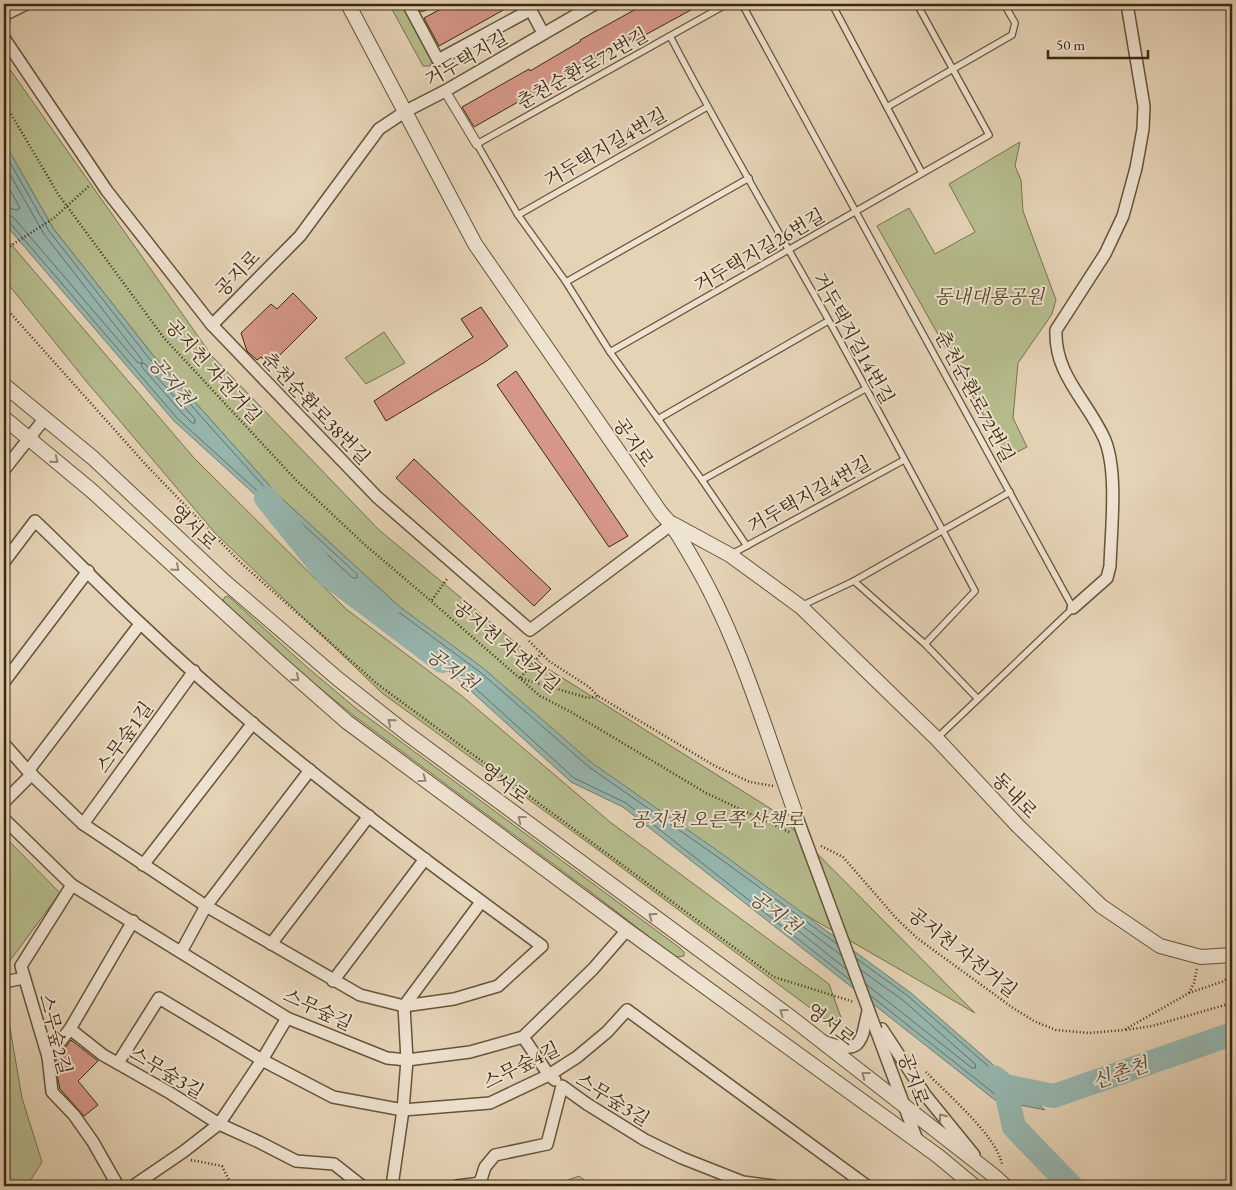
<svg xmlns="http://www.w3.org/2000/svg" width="1236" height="1190" viewBox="0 0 1236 1190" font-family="'EB Garamond','Noto Serif KR',serif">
<rect width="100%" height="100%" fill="#e5d3b6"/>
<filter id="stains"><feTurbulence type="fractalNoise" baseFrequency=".004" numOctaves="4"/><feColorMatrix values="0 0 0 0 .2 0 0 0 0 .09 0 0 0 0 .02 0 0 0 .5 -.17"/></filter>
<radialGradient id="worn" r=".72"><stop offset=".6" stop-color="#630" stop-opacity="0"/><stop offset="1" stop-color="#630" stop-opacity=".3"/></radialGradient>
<g fill="#b6bc8d" stroke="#78724e">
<polygon points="389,4 402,4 433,60 430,66 423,66"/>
<polygon points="4,61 212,356 379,530 545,667 776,812 975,1013 693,850 526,724 278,495 152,354 53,228 4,142"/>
<polygon points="1020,142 1015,166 1021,180 1023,211 1056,300 1052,314 1018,363 1013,418 1027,447 1007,457 877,226 909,208 935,254 975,232 949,184"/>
<polygon points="4,236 194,458 346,609 462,696 610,822 829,984 842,1020 829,1022 594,847 382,693 215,533 86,381 4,279"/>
<polygon points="384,332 405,363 366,384 345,358"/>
<polygon points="228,596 308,668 358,710 680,948 684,952 684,956 675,957 599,898 353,715 300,672 225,603 223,600 225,597"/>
<polygon points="4,836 60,893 9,962 4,947"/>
<polygon points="4,993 22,1098 42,1162 27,1186 4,1186"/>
<polygon points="579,1176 593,1186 551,1186"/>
</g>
<polygon fill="#96b7b0" stroke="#727e70" points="4,142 53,228 152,354 278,495 400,607 483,668 592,763 725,856 911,993 1045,1110 995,1100 623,807 571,782 174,421 4,223"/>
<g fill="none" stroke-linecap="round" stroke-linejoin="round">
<g stroke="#687060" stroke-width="1">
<polyline points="4,152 49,231 148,357 275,499 357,574 357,578 353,578 177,418 10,223 4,221"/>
<polyline points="4,164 44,234 142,360 142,363 138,363 14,218 9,215 4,214"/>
<polyline points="4,179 20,208 17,210 4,207"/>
<polygon points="142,363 145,364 195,419 195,423 192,423 182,413 142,367"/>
<polyline points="837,944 722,860 589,767 480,672 400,613 397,614 397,617 574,778 626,803 850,980"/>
<polyline points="841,955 778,908 774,909 775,912 846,969"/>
<polyline points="857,959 908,996 1021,1095 1021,1099 1019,1100 996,1095 871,996"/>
<polyline points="861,970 904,1001 975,1064 976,1068 972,1068 867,985"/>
</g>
<g stroke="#96b7b0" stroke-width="24">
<polyline points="266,498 328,575 442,661"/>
<polyline points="994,1077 1005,1086 1054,1096 1232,1034"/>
<polyline points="1005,1086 1014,1127 1071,1186"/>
</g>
</g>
<g fill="#d69788" stroke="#3b290f">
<polygon points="450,4 514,4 439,46 424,18"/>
<polygon points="645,4 702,4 645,35 643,32 519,104 518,102 474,127 462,107 529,69 530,71 581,41 580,40"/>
<polygon points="293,293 317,318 270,365 261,357 257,360 247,351 241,333 271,304 277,309"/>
<polygon points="481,307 508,346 485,362 386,421 374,401 473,337 461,319"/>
<polygon points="516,371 628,536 609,547 497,385"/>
<polygon points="414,459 551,589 534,606 396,478"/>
<polygon points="71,1040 98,1061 78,1081 98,1105 84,1116 60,1089 58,1080 56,1059"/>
</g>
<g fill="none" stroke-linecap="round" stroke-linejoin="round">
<defs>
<g id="service">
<polyline points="727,4 477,144 518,215 566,282 610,352 702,480 747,546"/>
<polyline points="742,4 1073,608 978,699"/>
<polyline points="832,4 922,173"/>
<path d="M670 36C720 132 775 225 828 319 878 409 927 501 975 591L925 644"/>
<polyline points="887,107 1012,35 1015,23 1004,4"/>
<polyline points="518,215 707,107"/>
<polyline points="566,282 749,178"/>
<polyline points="610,352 989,135 917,4"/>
<polyline points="658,419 828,321"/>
<polyline points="702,480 865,389"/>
<polyline points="730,555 904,460"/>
<polyline points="854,581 925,644 978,699 937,738"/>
<polyline points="801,606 854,581 1010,492"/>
</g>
<polyline id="pedestrian" points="445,91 477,144"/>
<g id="minor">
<polyline points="408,4 438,60 530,10"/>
<polyline points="422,5 424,4"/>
<polyline points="528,5 543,33"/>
<polyline points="4,15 26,4"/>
<polyline points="4,38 107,191 212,325 377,497 530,630 672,524"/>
<polyline points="212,325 300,236 379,129 406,111 445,91 595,4"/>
<polyline points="4,470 45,418"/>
<path d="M4 562 35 521C71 555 105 591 141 624 265 742 404 845 542 946L498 986 454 999 404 1006 360 995 206 906 83 824 28 771 4 744"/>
<path d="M1073 608 1107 578 1110 566C1111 530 1118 473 1105 440 1088 401 1054 375 1056 330L1105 254 1123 216 1136 168 1143 129 1144 106 1127 4"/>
<polyline points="4,682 88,571"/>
<polyline points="28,771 140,624"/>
<polyline points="4,802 32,774"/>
<polyline points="4,819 72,885 287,1018 387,1058 407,1060 470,1052 523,1037 593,969 627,930"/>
<polyline points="83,824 194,671"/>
<polyline points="143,865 253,723"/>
<polyline points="72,885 21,966 48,1057 52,1092 74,1115 93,1142 118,1186"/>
<polyline points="133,921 70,1029 103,1055 170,1093 219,1124 259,1142 296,1161 334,1164 362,1186"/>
<polyline points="271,944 369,816"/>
<polyline points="181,952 206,906 310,770"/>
<polyline points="333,981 425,859"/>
<polyline points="4,982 24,978"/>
<polyline points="882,1029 926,1096 974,1155"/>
<polyline points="876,1030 917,1140"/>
<polyline points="523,1037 549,1075 555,1080"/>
<path d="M825 1042C834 1045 849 1051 857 1044 860 1041 862 1036 863 1033"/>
<polyline points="48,1057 70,1029"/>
<polyline points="118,1063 159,998 262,1060 333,1097 403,1110 490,1103 549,1075 577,1057 607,1032 627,1010 867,1186"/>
<polyline points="133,1186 183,1152 219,1124 262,1060 287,1018"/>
<polyline points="392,1186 403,1110 407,1060 404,1006 481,902"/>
<polyline points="457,1186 480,1183 485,1167 495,1155 547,1144 562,1086 587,1104 645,1140 682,1158 743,1182 774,1186"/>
</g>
<g id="tertiary">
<path d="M348 4 475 244 661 513C675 527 683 543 693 560 738 636 765 729 795 812"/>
<polyline points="4,385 93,458 224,581 338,679 405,732 793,1019 993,1175 1005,1186"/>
<polyline points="4,418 92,491 281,664 347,722 627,930 938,1156 974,1186"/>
<polyline points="673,524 730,555 801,607 937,739 1018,826 1101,906 1160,946 1201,957 1232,955"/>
</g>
</defs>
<use href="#service" stroke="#665439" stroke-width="8"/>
<use href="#pedestrian" stroke="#665439" stroke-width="11"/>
<use href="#minor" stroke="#665439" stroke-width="14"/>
<use href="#tertiary" stroke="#665439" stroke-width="16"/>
<g stroke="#3b290f" stroke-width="2.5" stroke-dasharray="1 2.5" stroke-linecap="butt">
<polyline points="4,102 58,194 164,338 296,480 364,544 431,601 540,696 571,712 706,793 791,833"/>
<polyline points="4,250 54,218 90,185"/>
<polyline points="4,306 147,466 242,564 376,683 774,977 854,1002"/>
<polyline points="432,600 447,579"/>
<polyline points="529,641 549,661 589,687 598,696"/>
<polyline points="542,653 520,678 588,698 598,696 715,766 750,782 773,786"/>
<polyline points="821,846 843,857 896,918 917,938 1013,1008 1034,1021 1056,1030 1089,1033 1124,1030 1189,993 1224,981 1232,974"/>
<polyline points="1189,993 1194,983 1197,968"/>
<polyline points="1126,1030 1152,1026 1232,1003"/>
<path d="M926 1072C946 1093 998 1137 1002 1165"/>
<polyline points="191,1160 222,1166 232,1186"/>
</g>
<use href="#service" stroke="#eee2d0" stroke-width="5.5"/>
<use href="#pedestrian" stroke="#eee2d0" stroke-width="9"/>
<use href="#minor" stroke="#eee2d0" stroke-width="11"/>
<use href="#tertiary" stroke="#eee2d0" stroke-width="14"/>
<defs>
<g id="minor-bridge">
<polyline points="795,812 876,1030"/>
<polyline points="863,1033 868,1011"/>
</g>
</defs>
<use href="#minor-bridge" stroke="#665439" stroke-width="14" stroke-linecap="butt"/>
<use href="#minor-bridge" stroke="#eee2d0" stroke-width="11"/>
</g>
<defs><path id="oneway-chevron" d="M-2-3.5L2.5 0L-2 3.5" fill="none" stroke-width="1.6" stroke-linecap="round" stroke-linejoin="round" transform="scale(1.25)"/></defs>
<g stroke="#948670">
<use href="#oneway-chevron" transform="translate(55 460) rotate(40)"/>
<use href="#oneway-chevron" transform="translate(176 568) rotate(42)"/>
<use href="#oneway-chevron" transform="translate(296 678) rotate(41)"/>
<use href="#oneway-chevron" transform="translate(391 722) rotate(-141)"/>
<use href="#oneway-chevron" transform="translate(423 779) rotate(36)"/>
<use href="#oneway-chevron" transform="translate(521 819) rotate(-143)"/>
<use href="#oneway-chevron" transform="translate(652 916) rotate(-144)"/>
<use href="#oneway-chevron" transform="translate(783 1012) rotate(-144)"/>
<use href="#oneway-chevron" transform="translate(865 1075) rotate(-142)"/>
<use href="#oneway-chevron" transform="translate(942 1117) rotate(-128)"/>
</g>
<g text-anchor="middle" stroke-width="4" stroke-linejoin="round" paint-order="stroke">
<g font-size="19" fill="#3b290f" stroke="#eee2d0">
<text transform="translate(466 58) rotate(-30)" y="7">거두택지길</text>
<text transform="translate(582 68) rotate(-29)" y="7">춘천순환로72번길</text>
<text transform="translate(605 147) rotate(-30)" y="7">거두택지길4번길</text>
<text transform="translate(759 250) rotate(-30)" y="7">거두택지길26번길</text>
<text transform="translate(237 273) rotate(-46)" y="7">공지로</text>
<text transform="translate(854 338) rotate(61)" y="7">거두택지길14번길</text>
<text transform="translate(214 371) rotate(48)" y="7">공지천 자전거길</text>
<text transform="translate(975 396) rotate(62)" y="7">춘천순환로72번길</text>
<text transform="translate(316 408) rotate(46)" y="7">춘천순환로38번길</text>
<text transform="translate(634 442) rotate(55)" y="7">공지로</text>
<text transform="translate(809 494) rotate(-29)" y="7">거두택지길4번길</text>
<text transform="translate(194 527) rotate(43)" y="7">영서로</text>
<text transform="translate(507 646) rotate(40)" y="7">공지천 자전거길</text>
<text transform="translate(124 737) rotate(-54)" y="7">스무숲1길</text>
<text transform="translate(505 783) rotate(37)" y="7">영서로</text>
<text transform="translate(1015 795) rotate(46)" y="7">동내로</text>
<text transform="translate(963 952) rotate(38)" y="7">공지천 자전거길</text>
<text transform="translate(318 1009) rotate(25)" y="7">스무숲길</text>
<text transform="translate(831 1024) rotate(38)" y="7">영서로</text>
<text transform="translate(56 1034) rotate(76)" y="7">스무숲2길</text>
<text transform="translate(521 1065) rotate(-26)" y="7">스무숲4길</text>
<text transform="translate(167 1072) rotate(31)" y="7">스무숲3길</text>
<text transform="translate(914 1079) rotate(70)" y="7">공지로</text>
<text transform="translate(613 1099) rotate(32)" y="7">스무숲3길</text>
</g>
<g font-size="19" font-style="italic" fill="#544628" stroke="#eee2d0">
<text x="989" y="303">동내대룡공원</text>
<text x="717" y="826">공지천 오른쪽 산책로</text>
</g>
<g font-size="20" font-style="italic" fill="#524c37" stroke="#eee2d0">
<text transform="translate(171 381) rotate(51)" y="7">공지천</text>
<text transform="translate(452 669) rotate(37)" y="7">공지천</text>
<text transform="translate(775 912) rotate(37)" y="7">공지천</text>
<text transform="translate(1120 1073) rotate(-19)" y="7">신촌천</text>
</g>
</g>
<rect width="1236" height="1190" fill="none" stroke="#e5d3b6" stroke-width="20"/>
<rect x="5" y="5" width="1226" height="1180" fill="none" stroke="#3b290f" stroke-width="2.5"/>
<rect x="10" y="10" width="1216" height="1170" fill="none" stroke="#3b290f"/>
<path d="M1048 50v8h100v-8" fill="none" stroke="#3b290f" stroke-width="2.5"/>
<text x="1056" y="50" font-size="15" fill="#3b290f" stroke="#eee2d0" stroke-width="4" paint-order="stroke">50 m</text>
<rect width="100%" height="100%" filter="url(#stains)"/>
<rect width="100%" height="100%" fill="url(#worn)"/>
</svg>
